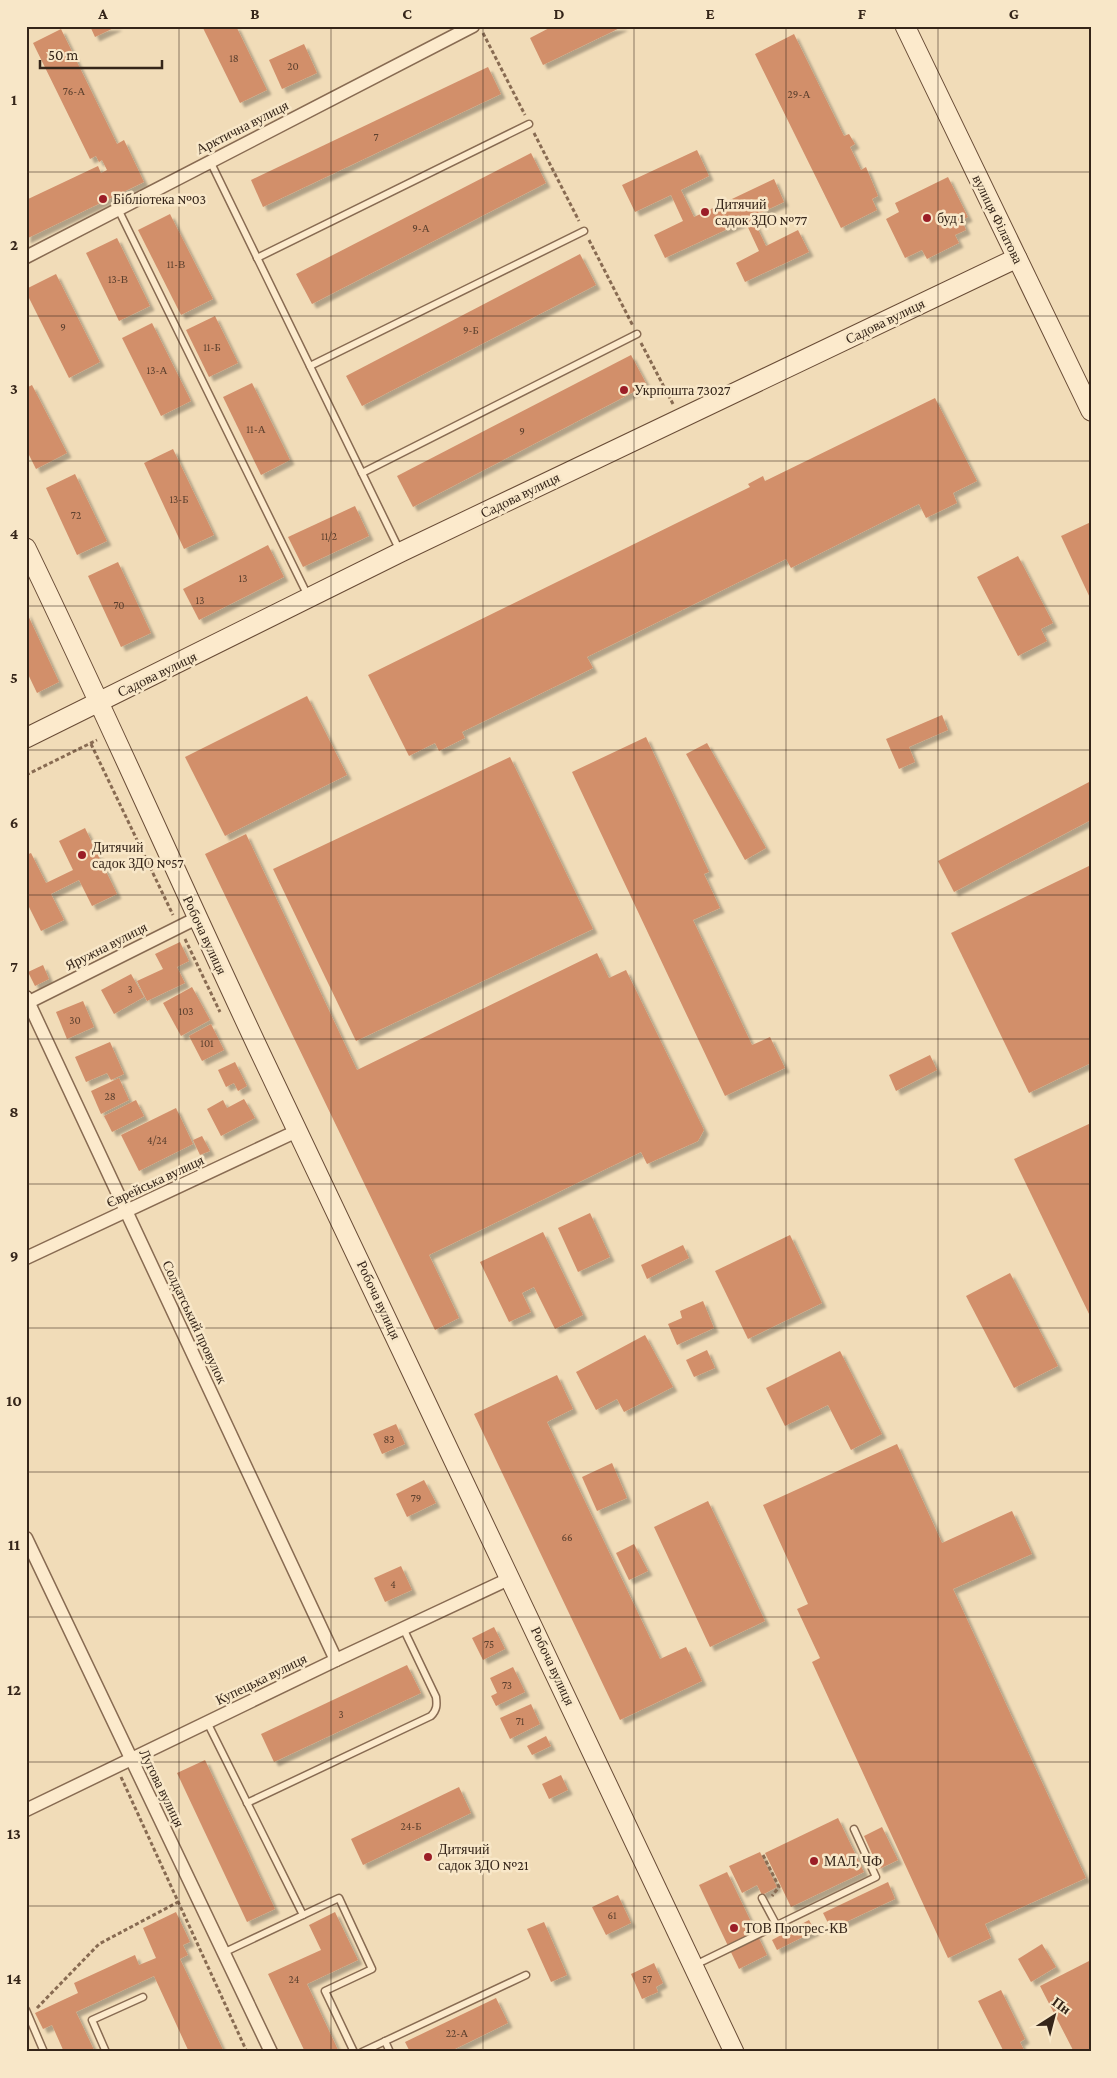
<svg xmlns="http://www.w3.org/2000/svg" width="1117" height="2078" viewBox="0 0 1117 2078" font-family="'Crimson Pro',serif">
<defs>
<filter id="shadow"><feDropShadow dx="4.5" dy="4.5" stdDeviation="1" flood-color="#0004"/></filter>
</defs>
<rect width="100%" height="100%" fill="#f1dcb8"/>
<g fill="#d28f6b" filter="url(#shadow)">
<polygon points="90,26 118,26 95,37"/>
<polygon points="202,26 236,26 267,90 240,103"/>
<polygon points="553,26 624,26 543,65 530,38"/>
<polygon points="61,29 117,144 124,140 144,182 26,239 26,200 98,166 101,173 107,170 102,160 99,162 96,156 90,159 33,43"/>
<polygon points="794,34 844,136 849,134 855,144 850,147 861,170 866,167 878,196 872,199 877,210 841,228 755,54"/>
<polygon points="304,44 317,73 282,89 269,60"/>
<polygon points="488,67 501,94 263,207 251,180"/>
<polygon points="697,150 709,176 681,190 694,217 774,179 784,202 752,217 766,246 798,230 809,252 745,282 736,263 759,251 745,221 665,258 654,235 683,221 671,195 635,212 622,185"/>
<polygon points="531,153 546,183 312,304 296,274"/>
<polygon points="948,177 968,217 962,220 966,230 955,235 959,243 927,259 922,250 905,258 886,219 899,212 895,203"/>
<polygon points="170,214 213,299 181,315 138,230"/>
<polygon points="117,238 150,306 119,321 86,253"/>
<polygon points="580,254 596,285 362,406 346,376"/>
<polygon points="56,274 100,362 69,378 26,292 26,289"/>
<polygon points="215,316 238,363 209,377 186,330"/>
<polygon points="152,323 191,401 161,416 122,338"/>
<polygon points="631,355 647,385 413,507 397,476"/>
<polygon points="252,383 290,460 261,475 223,397"/>
<polygon points="32,385 67,453 36,469 26,449 26,388"/>
<polygon points="935,398 977,481 953,493 957,503 926,518 919,504 791,568 786,559 587,657 593,668 462,732 465,738 439,751 435,743 409,756 368,675 750,487 748,484 763,476 765,481"/>
<polygon points="173,449 214,535 184,549 144,463"/>
<polygon points="75,474 107,541 77,555 46,488"/>
<polygon points="355,506 369,536 303,567 288,537"/>
<polygon points="1091,522 1091,600 1061,536"/>
<polygon points="268,545 284,577 199,620 183,589"/>
<polygon points="1018,556 1053,623 1041,629 1047,641 1018,656 977,577"/>
<polygon points="118,562 151,633 121,647 88,576"/>
<polygon points="26,611 59,682 37,693 26,670"/>
<polygon points="307,696 347,775 225,836 185,757"/>
<polygon points="942,715 948,730 909,747 915,762 899,769 886,739"/>
<polygon points="646,737 709,872 704,874 720,908 693,920 752,1045 770,1037 785,1068 725,1096 572,772"/>
<polygon points="707,743 766,848 745,860 686,754"/>
<polygon points="510,757 593,929 356,1041 273,869"/>
<polygon points="1091,781 1091,820 954,892 938,861"/>
<polygon points="85,828 117,894 92,906 79,880 51,894 64,920 41,931 26,901 26,855 31,853 46,883 73,870 59,841"/>
<polygon points="246,834 357,1070 597,953 609,978 626,970 704,1130 698,1141 647,1164 641,1152 429,1255 459,1318 435,1330 205,854"/>
<polygon points="1091,865 1091,1063 1029,1093 951,933"/>
<polygon points="180,942 189,961 177,967 185,983 147,1001 137,981 163,969 155,954"/>
<polygon points="43,965 49,979 35,986 28,972"/>
<polygon points="131,974 144,997 114,1014 101,990"/>
<polygon points="192,987 210,1020 181,1036 163,1003"/>
<polygon points="83,1001 94,1027 67,1039 56,1012"/>
<polygon points="211,1024 224,1050 202,1061 189,1036"/>
<polygon points="110,1042 124,1074 111,1080 107,1073 86,1082 75,1057"/>
<polygon points="930,1055 937,1070 896,1091 889,1075"/>
<polygon points="235,1062 247,1086 238,1091 234,1083 226,1087 218,1070"/>
<polygon points="119,1078 129,1100 101,1114 91,1091"/>
<polygon points="244,1099 255,1118 221,1136 207,1109 223,1100 227,1108"/>
<polygon points="136,1100 144,1116 112,1132 104,1116"/>
<polygon points="176,1108 193,1144 139,1171 121,1135"/>
<polygon points="1091,1123 1091,1318 1014,1159"/>
<polygon points="202,1136 210,1151 200,1155 193,1140"/>
<polygon points="590,1213 610,1257 578,1272 558,1228"/>
<polygon points="543,1232 583,1315 555,1329 534,1287 522,1293 531,1312 509,1322 480,1262"/>
<polygon points="790,1235 822,1303 748,1339 715,1271"/>
<polygon points="683,1245 689,1258 647,1279 641,1265"/>
<polygon points="1010,1273 1058,1366 1014,1388 966,1296"/>
<polygon points="703,1301 714,1328 677,1345 668,1324 682,1318 680,1311"/>
<polygon points="645,1335 673,1387 624,1412 617,1399 596,1410 576,1372"/>
<polygon points="707,1350 715,1368 694,1377 686,1360"/>
<polygon points="840,1351 882,1434 851,1450 828,1405 785,1426 766,1388"/>
<polygon points="557,1375 573,1409 547,1422 660,1659 686,1647 702,1681 620,1720 474,1414"/>
<polygon points="396,1424 405,1444 382,1454 373,1434"/>
<polygon points="897,1444 942,1543 1012,1511 1032,1554 953,1589 1086,1878 985,1924 991,1938 948,1958 812,1662 820,1658 797,1609 808,1604 763,1505"/>
<polygon points="612,1463 627,1498 597,1511 582,1477"/>
<polygon points="424,1480 436,1503 407,1517 396,1494"/>
<polygon points="708,1501 765,1621 710,1647 654,1527"/>
<polygon points="634,1544 648,1571 629,1580 616,1553"/>
<polygon points="401,1566 412,1590 385,1602 374,1578"/>
<polygon points="494,1627 505,1649 483,1660 472,1638"/>
<polygon points="407,1665 421,1693 274,1762 261,1734"/>
<polygon points="513,1667 525,1692 496,1706 491,1696 497,1693 490,1678"/>
<polygon points="531,1704 540,1724 510,1739 500,1718"/>
<polygon points="546,1736 551,1746 532,1755 527,1746"/>
<polygon points="205,1760 275,1909 247,1922 177,1773"/>
<polygon points="561,1775 568,1790 549,1799 542,1784"/>
<polygon points="459,1787 471,1813 363,1865 351,1839"/>
<polygon points="838,1818 864,1872 791,1907 765,1853"/>
<polygon points="882,1827 898,1860 879,1869 864,1836"/>
<polygon points="760,1852 777,1887 762,1895 757,1885 742,1893 729,1866"/>
<polygon points="727,1872 767,1955 739,1969 699,1885"/>
<polygon points="888,1882 895,1899 831,1929 823,1913"/>
<polygon points="618,1895 631,1923 606,1935 592,1907"/>
<polygon points="176,1912 190,1942 183,1945 188,1955 180,1959 224,2052 189,2052 154,1976 76,2012 95,2052 64,2052 52,2025 43,2029 35,2013 78,1993 74,1983 135,1955 139,1965 156,1958 143,1928"/>
<polygon points="335,1912 358,1960 307,1984 339,2052 305,2052 268,1974 321,1950 309,1925"/>
<polygon points="809,1920 815,1931 777,1950 772,1940"/>
<polygon points="544,1922 567,1975 551,1982 527,1929"/>
<polygon points="1042,1944 1056,1967 1031,1982 1018,1959"/>
<polygon points="1091,1960 1091,2052 1074,2052 1040,1986"/>
<polygon points="654,1963 663,1983 656,1987 658,1992 642,1999 631,1974"/>
<polygon points="1001,1990 1025,2039 1020,2042 1025,2052 1004,2052 978,2001"/>
<polygon points="496,1998 508,2023 449,2052 410,2052 405,2042"/>
</g>
<g fill="none" stroke-linecap="round" stroke-linejoin="round">
<defs>
<g id="lane">
<polyline points="210,161 400,551"/>
<polyline points="118,209 308,596"/>
<polyline points="257,258 529,124"/>
<polyline points="310,366 584,231"/>
<polyline points="362,473 637,334"/>
<polyline points="207,1722 303,1915"/>
<path d="M247 1803 431 1716C437 1710 437 1705 436 1697L403 1628"/>
<polyline points="762,1898 777,1926"/>
<polyline points="225,1952 339,1898 372,1969 325,1991 354,2052"/>
<polyline points="695,1965 876,1877 854,1829"/>
<polyline points="26,2010 44,2052"/>
<polyline points="385,2041 390,2052"/>
<polyline points="106,2052 92,2020 143,1997"/>
<polyline points="362,2052 526,1975"/>
</g>
<g id="street">
<polyline points="26,257 473,26"/>
<polyline points="26,997 336,1660"/>
<polyline points="29,1002 197,918"/>
<polyline points="26,1258 297,1131"/>
<polyline points="26,1538 271,2052"/>
<polyline points="26,1810 336,1660 511,1578"/>
</g>
<g id="secondary">
<polyline points="905,26 1091,411"/>
<path d="M26 548C106 713 180 882 258 1048 416 1383 577 1716 734 2052"/>
<polyline points="26,738 401,552 1017,258"/>
</g>
</defs>
<use href="#lane" stroke="#886b52" stroke-width="9"/>
<use href="#street" stroke="#886b52" stroke-width="15"/>
<use href="#secondary" stroke="#694c36" stroke-width="21"/>
<g stroke="#886b52" stroke-width="3" stroke-dasharray="4 2.5" stroke-linecap="butt">
<polyline points="483,33 525,115"/>
<polyline points="534,133 579,221"/>
<polyline points="589,240 633,326"/>
<polyline points="641,343 673,404"/>
<polyline points="91,744 173,915"/>
<polyline points="26,775 97,740"/>
<polyline points="185,939 220,1012"/>
<polyline points="121,1777 247,2052"/>
<polyline points="763,1855 779,1887 772,1896"/>
<polyline points="37,2008 99,1944 180,1901"/>
</g>
<use href="#lane" stroke="#fceacc" stroke-width="6"/>
<use href="#street" stroke="#fceacc" stroke-width="12"/>
<use href="#secondary" stroke="#fceacc" stroke-width="19"/>
</g>
<path fill="none" stroke="#352519" stroke-width="1" stroke-opacity="0.55" d="M179 26V2052M331 26V2052M483 26V2052M634 26V2052M786 26V2052M938 26V2052M26 172H1091M26 316H1091M26 461H1091M26 606H1091M26 750H1091M26 895H1091M26 1039H1091M26 1184H1091M26 1328H1091M26 1472H1091M26 1617H1091M26 1762H1091M26 1906H1091"/>
<g fill="#9b1e27" stroke="#f8e7c8" stroke-width="2">
<circle cx="103" cy="199" r="5"/>
<circle cx="705" cy="212" r="5"/>
<circle cx="927" cy="218" r="5"/>
<circle cx="624" cy="390" r="5"/>
<circle cx="82" cy="855" r="5"/>
<circle cx="428" cy="1857" r="5"/>
<circle cx="814" cy="1861" r="5"/>
<circle cx="734" cy="1928" r="5"/>
</g>
<g text-anchor="middle" stroke-width="5" stroke-linejoin="round" paint-order="stroke">
<g font-size="11" fill="#5c402e">
<text x="234" y="62">18</text>
<text x="293" y="70">20</text>
<text x="74" y="95">76-А</text>
<text x="799" y="98">29-А</text>
<text x="376" y="141">7</text>
<text x="421" y="232">9-А</text>
<text x="176" y="268">11-В</text>
<text x="118" y="283">13-В</text>
<text x="63" y="331">9</text>
<text x="471" y="334">9-Б</text>
<text x="212" y="351">11-Б</text>
<text x="157" y="374">13-А</text>
<text x="256" y="433">11-А</text>
<text x="522" y="435">9</text>
<text x="179" y="503">13-Б</text>
<text x="76" y="519">72</text>
<text x="329" y="540">11/2</text>
<text x="243" y="582">13</text>
<text x="200" y="604">13</text>
<text x="119" y="609">70</text>
<text x="130" y="993">3</text>
<text x="186" y="1015">103</text>
<text x="75" y="1024">30</text>
<text x="207" y="1047">101</text>
<text x="110" y="1100">28</text>
<text x="157" y="1144">4/24</text>
<text x="389" y="1443">83</text>
<text x="416" y="1502">79</text>
<text x="567" y="1541">66</text>
<text x="393" y="1588">4</text>
<text x="489" y="1648">75</text>
<text x="507" y="1689">73</text>
<text x="341" y="1718">3</text>
<text x="520" y="1725">71</text>
<text x="411" y="1830">24-Б</text>
<text x="612" y="1919">61</text>
<text x="294" y="1983">24</text>
<text x="647" y="1983">57</text>
<text x="457" y="2037">22-А</text>
</g>
<g font-size="14" fill="#352519" stroke="#f8e7c8">
<text transform="translate(242 127) rotate(-27)" y="5">Арктична вулиця</text>
<text transform="translate(998 219) rotate(64)" y="5">вулиця Філатова</text>
<text transform="translate(885 321) rotate(-26)" y="5">Садова вулиця</text>
<text transform="translate(520 495) rotate(-26)" y="5">Садова вулиця</text>
<text transform="translate(157 674) rotate(-26)" y="5">Садова вулиця</text>
<text transform="translate(205 935) rotate(65)" y="5">Робоча вулиця</text>
<text transform="translate(106 946) rotate(-27)" y="5">Яружна вулиця</text>
<text transform="translate(155 1181) rotate(-25)" y="5">Єврейська вулиця</text>
<text transform="translate(379 1300) rotate(65)" y="5">Робоча вулиця</text>
<text transform="translate(195 1322) rotate(65)" y="5">Солдатський провулок</text>
<text transform="translate(553 1666) rotate(65)" y="5">Робоча вулиця</text>
<text transform="translate(261 1679) rotate(-26)" y="5">Купецька вулиця</text>
<text transform="translate(162 1788) rotate(64)" y="5">Лугова вулиця</text>
</g>
<g font-size="14" fill="#352519" stroke="#f8e7c8" text-anchor="start">
<text x="113" y="204">Бібліотека №03</text>
<text x="715" y="209">Дитячий<tspan x="715" dy="16">садок ЗДО №77</tspan></text>
<text x="937" y="223">буд 1</text>
<text x="634" y="395">Укрпошта 73027</text>
<text x="92" y="852">Дитячий<tspan x="92" dy="16">садок ЗДО №57</tspan></text>
<text x="438" y="1854">Дитячий<tspan x="438" dy="16">садок ЗДО №21</tspan></text>
<text x="824" y="1866">МАЛ, ЧФ</text>
<text x="744" y="1933">ТОВ Прогрес-КВ</text>
</g>
</g>
<rect width="1117" height="2078" fill="none" stroke="#f8e7c8" stroke-width="55"/>
<g transform="translate(1054 2016) rotate(36)" stroke="#f8e7c8" stroke-width="4" paint-order="stroke">
<path d="M0-4L9 19L0 12L-9 19Z" fill="#352519"/>
<text y="-8" font-size="14" font-weight="bold" text-anchor="middle" fill="#352519">Пн</text>
</g>
<path d="M40 60v8h122v-8" fill="none" stroke="#352519" stroke-width="2.5"/>
<text x="48" y="60" font-size="15" fill="#352519" stroke="#f8e7c8" stroke-width="4" paint-order="stroke">50 m</text>
<rect x="28" y="28" width="1062" height="2022" fill="none" stroke="#352519" stroke-width="2"/>
<g font-size="16" text-anchor="middle" font-weight="bold" fill="#352519">
<text x="103" y="19">A</text>
<text x="255" y="19">B</text>
<text x="407" y="19">C</text>
<text x="559" y="19">D</text>
<text x="710" y="19">E</text>
<text x="862" y="19">F</text>
<text x="1014" y="19">G</text>
<text x="14" y="105">1</text>
<text x="14" y="250">2</text>
<text x="14" y="394">3</text>
<text x="14" y="539">4</text>
<text x="14" y="683">5</text>
<text x="14" y="828">6</text>
<text x="14" y="972">7</text>
<text x="14" y="1117">8</text>
<text x="14" y="1261">9</text>
<text x="14" y="1406">10</text>
<text x="14" y="1550">11</text>
<text x="14" y="1695">12</text>
<text x="14" y="1839">13</text>
<text x="14" y="1984">14</text>
</g>
</svg>
